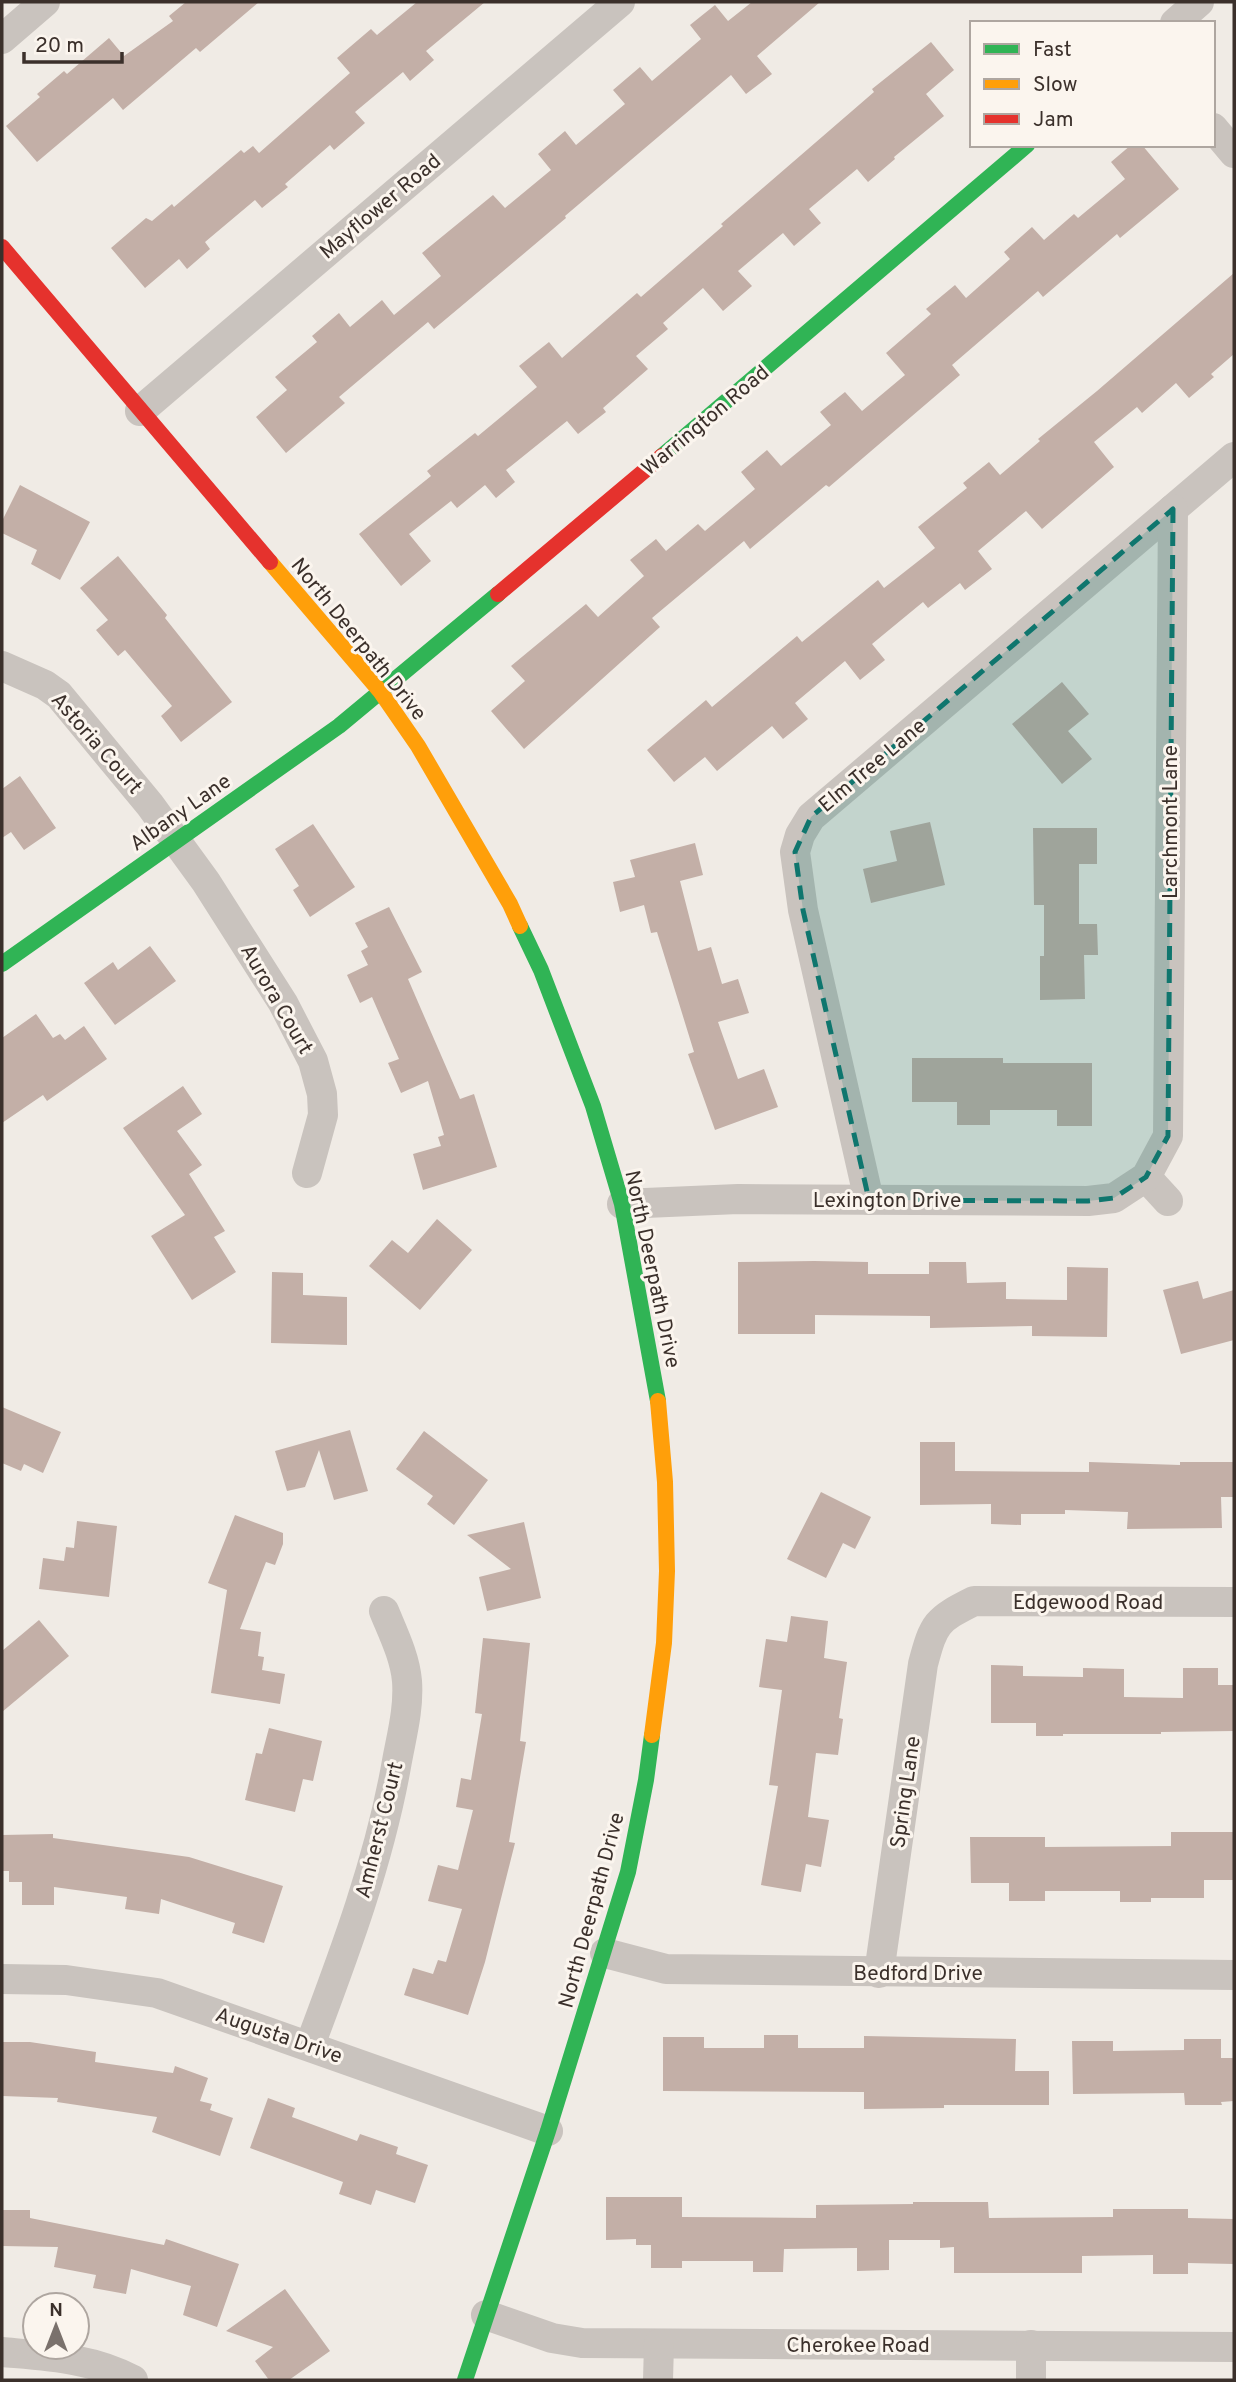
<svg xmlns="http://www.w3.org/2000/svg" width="1236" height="2382" viewBox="0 0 1236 2382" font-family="Overpass,sans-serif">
<rect width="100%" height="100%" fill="#f0ebe5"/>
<g fill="#c3afa7">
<polygon points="186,2 259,2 200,52 196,48 123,110 113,98 37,162 6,126 40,97 37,94 64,71 67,74 109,38 124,56 173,21 169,16"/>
<polygon points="417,2 485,2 426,51 434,60 410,81 403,72 355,112 365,123 334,150 330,145 285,184 288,187 262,208 255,200 205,242 210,249 187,269 179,259 145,288 111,248 146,218 152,221 172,204 174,207 241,150 244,153 253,146 259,153 350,73 337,58 371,29 377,35"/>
<polygon points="752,2 820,2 757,56 772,74 746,94 731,75 565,216 566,218 508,267 434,329 428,322 339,397 345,403 286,453 256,417 287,390 275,377 317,342 312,336 339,313 350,327 382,300 394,315 441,276 422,253 493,195 505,208 551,170 538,154 565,131 576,145 625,104 613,90 640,67 652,81 701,39 690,25 715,5 728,21"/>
<polygon points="931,42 954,70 926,94 944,116 894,157 895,159 868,182 857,169 809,209 821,223 794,246 783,233 738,271 752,286 723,311 703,288 663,323 668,329 636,356 648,369 603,408 606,412 578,434 567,421 506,470 515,482 496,498 485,485 457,508 451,501 409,534 431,561 401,586 359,534 431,476 427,471 475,433 478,436 537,387 519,366 549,342 562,358 637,293 641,297 723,226 721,224 874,92 872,89"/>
<polygon points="1131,145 1142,145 1179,189 1120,238 1117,234 1043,297 1038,291 952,365 960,375 829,487 826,485 750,549 744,541 652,618 660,627 524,749 491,711 525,681 511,666 586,604 598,617 644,576 630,560 656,539 666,551 698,524 705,531 755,489 741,472 767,450 781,466 831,425 820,412 845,392 862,411 905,375 886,353 931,314 926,309 955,285 966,298 1010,259 1004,252 1032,227 1044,240 1074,214 1078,218 1125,179 1111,162"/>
<polygon points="1234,273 1234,354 1211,374 1214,377 1189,398 1176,383 1142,413 1137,407 1094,442 1114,467 1042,529 1026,511 978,551 992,569 965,590 960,583 928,608 923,602 872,644 885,660 860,680 845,661 795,703 808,719 783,739 772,726 717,771 705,757 674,782 647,750 706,700 712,707 797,636 802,642 878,580 884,588 935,548 918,527 967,488 963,483 989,462 1000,475 1040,441 1038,439 1097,391"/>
<polygon points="20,485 90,522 60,580 31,564 37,550 2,533 2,521"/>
<polygon points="118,556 167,615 165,618 232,702 181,742 161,716 172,706 125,650 118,656 96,630 108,620 80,588"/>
<polygon points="1062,682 1089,714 1068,731 1092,759 1062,784 1012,724"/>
<polygon points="20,776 56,828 24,850 11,832 2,838 2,789"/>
<polygon points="930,822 945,885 871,903 863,869 897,861 890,831"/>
<polygon points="313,824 355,887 310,917 293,890 299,886 275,849"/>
<polygon points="1033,828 1097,828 1097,864 1079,864 1079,924 1097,924 1098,955 1084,955 1085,999 1040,1000 1040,956 1044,956 1044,905 1034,905"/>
<polygon points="695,843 703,875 680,881 698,951 711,947 722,984 738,979 749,1013 718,1022 738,1079 764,1069 778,1107 715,1130 688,1054 694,1052 657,932 651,933 644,905 620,912 613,882 635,877 630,860"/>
<polygon points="389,907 422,972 408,979 460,1099 474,1094 497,1167 423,1190 413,1154 441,1146 438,1137 444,1135 428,1081 401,1093 388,1063 399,1059 372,997 360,1003 347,975 368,965 361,951 368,947 355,923"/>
<polygon points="150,946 176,981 115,1025 84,983 113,962 118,970"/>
<polygon points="36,1014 53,1038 60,1034 65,1040 84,1026 107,1059 47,1101 43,1095 2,1123 2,1038"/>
<polygon points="912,1058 1003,1058 1003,1063 1092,1063 1092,1126 1057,1126 1057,1110 990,1110 990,1125 957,1125 957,1102 912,1102"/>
<polygon points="183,1086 202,1114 177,1131 202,1165 189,1174 225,1231 214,1237 236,1272 192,1300 151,1236 185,1215 123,1128"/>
<polygon points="437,1219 472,1250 420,1310 369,1266 392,1240 408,1253"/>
<polygon points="814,1261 868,1262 868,1274 929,1274 929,1262 966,1262 967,1283 1006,1282 1006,1299 1067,1300 1067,1267 1108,1268 1107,1337 1032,1336 1032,1326 930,1328 930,1316 815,1315 815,1334 738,1334 738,1262"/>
<polygon points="272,1272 303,1273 303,1295 347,1297 347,1345 271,1343"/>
<polygon points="1198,1281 1203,1299 1234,1290 1234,1340 1181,1354 1163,1290"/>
<polygon points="2,1407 61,1432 43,1473 24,1464 21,1471 2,1463"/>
<polygon points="350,1430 368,1491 334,1500 319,1450 305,1487 287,1491 275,1451"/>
<polygon points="424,1431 488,1480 454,1525 427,1504 433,1496 396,1469"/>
<polygon points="920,1442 955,1442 955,1471 1089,1472 1089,1462 1180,1465 1180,1462 1234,1462 1234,1497 1221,1497 1222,1528 1127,1529 1128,1512 1065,1510 1065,1514 1021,1514 1021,1525 991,1524 991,1504 920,1505"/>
<polygon points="821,1492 871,1517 855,1549 843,1543 826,1578 787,1559"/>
<polygon points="235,1515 283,1533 283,1544 275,1565 266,1562 240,1629 261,1632 258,1656 264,1657 262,1670 285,1674 280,1704 211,1693 227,1590 208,1583"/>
<polygon points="77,1521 117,1526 109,1597 39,1589 43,1558 64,1561 66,1547 74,1548"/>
<polygon points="524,1522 541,1598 487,1611 479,1577 511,1569 467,1535"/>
<polygon points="791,1616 828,1621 824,1658 847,1662 839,1718 843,1719 838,1755 816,1753 808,1817 829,1820 821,1867 806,1864 801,1892 761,1885 778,1786 769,1785 782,1690 759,1687 766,1639 787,1642"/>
<polygon points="39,1620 69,1656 2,1712 2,1651"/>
<polygon points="483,1638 530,1643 520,1741 526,1742 509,1842 515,1843 485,1962 468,2015 404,1995 413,1968 433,1974 438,1960 446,1962 462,1909 428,1901 438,1865 458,1870 473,1810 456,1807 461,1778 471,1780 482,1714 475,1713"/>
<polygon points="991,1665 1023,1666 1023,1676 1083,1677 1083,1668 1124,1669 1124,1697 1183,1698 1183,1668 1218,1668 1218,1685 1234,1685 1234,1731 1161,1732 1161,1734 1063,1734 1063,1736 1036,1736 1036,1723 991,1723"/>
<polygon points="269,1728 322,1741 313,1781 303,1779 295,1812 245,1800 256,1753 262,1754"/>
<polygon points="1171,1832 1234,1832 1234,1880 1204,1880 1204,1898 1151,1898 1151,1902 1120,1902 1120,1891 1045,1891 1045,1901 1009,1901 1009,1883 971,1883 970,1837 1045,1837 1045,1847 1171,1846"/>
<polygon points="53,1834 53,1838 189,1857 283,1886 264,1943 232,1933 235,1923 161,1899 159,1914 125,1909 127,1897 54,1887 54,1905 22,1905 22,1882 9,1882 9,1871 2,1871 2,1835"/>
<polygon points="764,2035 798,2035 798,2048 864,2048 864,2036 1016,2039 1015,2071 1049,2071 1049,2105 944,2105 944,2108 864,2109 864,2092 663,2091 663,2037 704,2037 704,2048 764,2048"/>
<polygon points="1184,2039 1221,2039 1221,2058 1234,2058 1234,2101 1221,2102 1222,2105 1185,2105 1184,2093 1073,2094 1072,2041 1113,2041 1113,2051 1184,2050"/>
<polygon points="2,2042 30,2042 96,2052 95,2062 173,2073 175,2066 208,2078 200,2101 212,2104 210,2110 233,2118 220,2156 152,2132 157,2117 57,2102 58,2098 2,2096"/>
<polygon points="268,2098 295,2108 292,2117 357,2141 360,2134 398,2147 396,2154 428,2165 415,2203 376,2190 371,2205 339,2194 343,2182 250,2148"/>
<polygon points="606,2197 682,2197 682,2217 816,2218 816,2205 913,2204 913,2202 988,2202 989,2218 1113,2217 1113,2209 1188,2209 1188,2218 1234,2219 1234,2264 1188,2263 1188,2274 1153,2274 1153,2255 1082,2256 1082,2273 954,2273 954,2247 940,2248 940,2240 889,2240 889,2270 857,2271 857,2248 784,2249 783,2272 753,2272 753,2261 682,2261 682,2268 651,2268 651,2245 636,2245 636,2239 606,2240"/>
<polygon points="2,2210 30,2210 30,2218 164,2245 166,2239 239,2264 217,2327 183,2315 191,2286 131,2269 126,2294 93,2288 96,2275 54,2267 58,2247 2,2246"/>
<polygon points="285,2289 330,2351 289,2380 269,2380 255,2361 273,2347 226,2331"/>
</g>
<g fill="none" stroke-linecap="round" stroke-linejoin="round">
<g stroke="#c9c3be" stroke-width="30">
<polyline points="1175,23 1199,2"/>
<polyline points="2,39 45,2"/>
<polyline points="1213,128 1234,153"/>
<polyline points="140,411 620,2"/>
<polyline points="2,666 45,685 59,695 150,805 206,882 283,1003 313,1061 322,1094 323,1115 307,1173"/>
<polyline points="1146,1177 1168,1201"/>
<polyline points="869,1200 803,910 795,852 800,835 811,817 1234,457"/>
<polyline points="622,1204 738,1199 1088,1201 1114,1198 1146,1177 1168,1136 1173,509"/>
<polyline points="605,1953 666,1969 1234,1975"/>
<path d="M879 1973 923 1664C934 1623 936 1620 974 1601L1234 1602"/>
<polyline points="2,1979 66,1980 157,1993 548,2131"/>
<path d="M310 2045C345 1952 380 1859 397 1761 402 1734 409 1708 407 1681 405 1657 393 1633 384 1611"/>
<polyline points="486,2315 552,2338 582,2343 1234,2347"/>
<polyline points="1031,2345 1031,2380"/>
<path d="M2 2352C46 2356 93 2358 133 2380"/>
<polyline points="658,2380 659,2344"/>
</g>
<g stroke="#30b455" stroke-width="16">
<polyline points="662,456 1027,145"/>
<polyline points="520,926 541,970 593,1106 622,1204 658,1401"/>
<polyline points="2,964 339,726 498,594"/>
<polyline points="465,2380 548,2131 628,1872 646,1780 652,1735"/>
</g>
<g stroke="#ff9f0a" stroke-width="16">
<polyline points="270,562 380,691 418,746 510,904 520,926"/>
<polyline points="652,1735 664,1643 667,1571 665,1482 658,1401"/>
</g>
<g stroke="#e5322d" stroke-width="16">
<polyline points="2,247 270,562"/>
<polyline points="498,594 662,456"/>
</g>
</g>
<path fill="#0f766e" fill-opacity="0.2" stroke="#0f766e" stroke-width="5" stroke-dasharray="14 9" stroke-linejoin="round" d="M1173 509 1168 1136 1146 1177 1114 1198 1088 1201 869 1200 803 910 795 852 811 817Z"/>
<g text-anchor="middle" stroke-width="6" stroke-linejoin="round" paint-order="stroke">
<g font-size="21" fill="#3b302b" stroke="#fbf5ee">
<text transform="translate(380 206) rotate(-40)" y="7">Mayflower Road</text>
<text transform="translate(705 420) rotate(-40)" y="7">Warrington Road</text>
<text transform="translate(359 639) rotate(51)" y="7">North Deerpath Drive</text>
<text transform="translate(97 743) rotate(49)" y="7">Astoria Court</text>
<text transform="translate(872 765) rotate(-40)" y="7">Elm Tree Lane</text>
<text transform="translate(180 812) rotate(-35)" y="7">Albany Lane</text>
<text transform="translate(1170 822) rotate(-90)" y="7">Larchmont Lane</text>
<text transform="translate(277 999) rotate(60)" y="7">Aurora Court</text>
<text x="887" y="1207">Lexington Drive</text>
<text transform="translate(653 1269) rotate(78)" y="7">North Deerpath Drive</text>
<text x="1088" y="1609">Edgewood Road</text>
<text transform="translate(905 1792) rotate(-82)" y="7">Spring Lane</text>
<text transform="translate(379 1830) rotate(-76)" y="7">Amherst Court</text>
<text transform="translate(591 1910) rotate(-75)" y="7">North Deerpath Drive</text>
<text x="918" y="1980">Bedford Drive</text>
<text transform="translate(279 2035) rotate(19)" y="7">Augusta Drive</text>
<text x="858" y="2352">Cherokee Road</text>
</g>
</g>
<rect width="1236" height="2382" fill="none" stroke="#3b302b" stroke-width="7"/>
<rect x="970" y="21" width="245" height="126" fill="#fbf5ee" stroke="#aea6a0" stroke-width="2"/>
<rect x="984" y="44" width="35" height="10" fill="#30b455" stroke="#aea6a0" stroke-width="2"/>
<text x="1033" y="56" font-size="21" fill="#3b302b">Fast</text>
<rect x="984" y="79" width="35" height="10" fill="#ff9f0a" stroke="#aea6a0" stroke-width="2"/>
<text x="1033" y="91" font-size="21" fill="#3b302b">Slow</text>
<rect x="984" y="114" width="35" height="10" fill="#e5322d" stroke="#aea6a0" stroke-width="2"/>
<text x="1033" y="126" font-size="21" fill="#3b302b">Jam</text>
<g transform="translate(56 2326)"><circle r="33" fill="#fbf5ee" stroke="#aea6a0" stroke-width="2"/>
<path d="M0-5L12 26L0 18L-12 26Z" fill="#7a716c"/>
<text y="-10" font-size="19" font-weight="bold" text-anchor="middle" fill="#3b302b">N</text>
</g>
<path d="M24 52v10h98v-10" fill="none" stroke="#3b302b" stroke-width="3.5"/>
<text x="35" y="52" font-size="21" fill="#3b302b" stroke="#fbf5ee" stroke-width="5" paint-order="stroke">20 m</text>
</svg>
